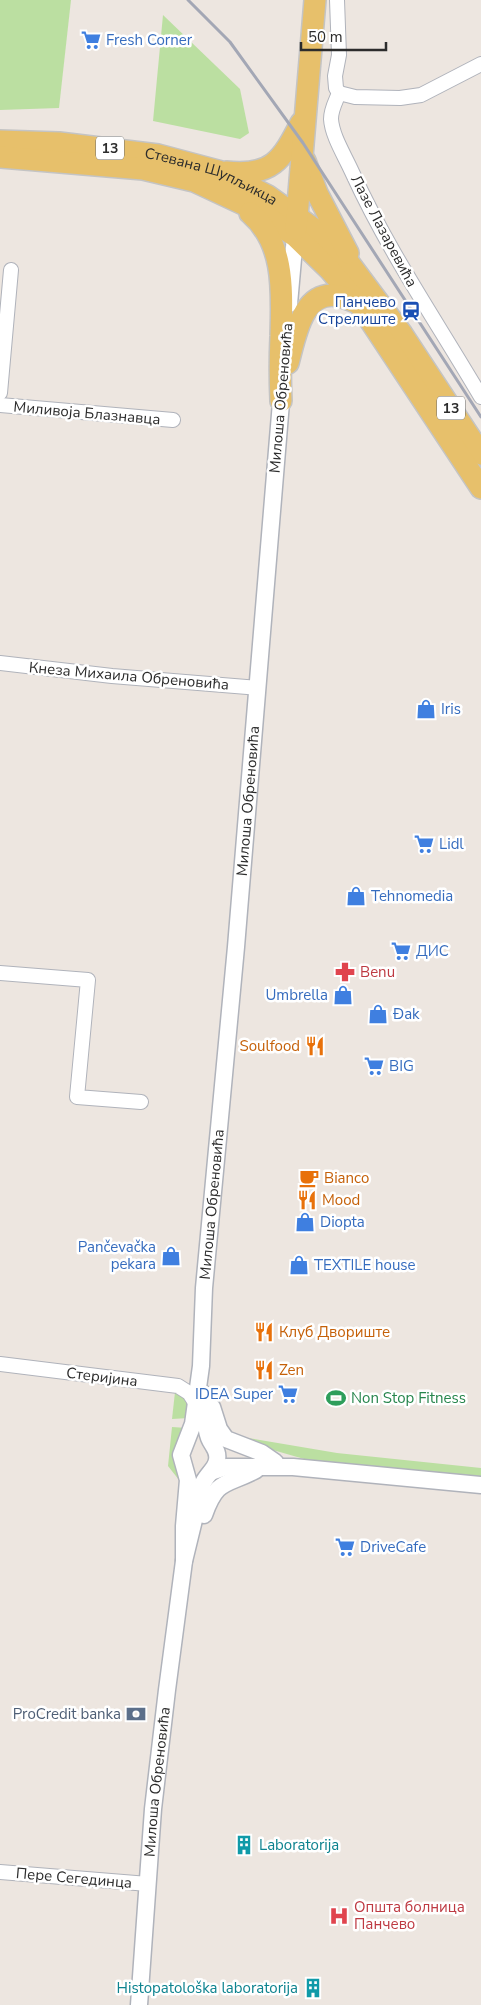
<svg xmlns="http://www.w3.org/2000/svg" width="481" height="2005" viewBox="0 0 481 2005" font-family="'Nunito Sans',sans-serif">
<rect width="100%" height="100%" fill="#ede6e0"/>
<g fill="#bbdfa1">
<polygon points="0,0 71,0 59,108 0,110"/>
<polygon points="163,15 240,89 249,133 240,139 153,121"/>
<polygon points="175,1392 180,1393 188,1402 189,1418 172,1419"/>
<polygon points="172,1427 187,1428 179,1487 179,1480 168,1466"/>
<polygon points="242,1437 337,1453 481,1468 481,1477 318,1463 266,1448"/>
</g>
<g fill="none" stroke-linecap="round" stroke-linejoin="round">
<defs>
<g id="minor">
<polyline points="337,0 339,55 335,76 336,88 339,93"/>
<path d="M339 93C336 101 331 109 331 119 332 136 345 156 352 172 388 251 437 322 481 397"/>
<polyline points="339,93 355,97 400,98 421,95 481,64"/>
<polyline points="0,393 11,270"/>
<polyline points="0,405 173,420"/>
<polyline points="0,663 112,676 258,688"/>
<polyline points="0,973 88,980 77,1097 141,1102"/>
<polyline points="0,1364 178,1386 189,1393 196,1404"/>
<polyline points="0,1872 148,1884"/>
</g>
<g id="tertiary">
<polyline points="289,304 295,236"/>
<polyline points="212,1407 219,1429 226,1439 262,1453 275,1462"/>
<polyline points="211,1472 226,1467 293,1467 481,1485"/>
<path d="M204 1515C217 1478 226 1486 256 1470"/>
<path id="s1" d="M184 1561V1526L188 1480 181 1455 193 1424 201 1366 204 1288 236 947 282 390"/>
<path id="s2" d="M139 2005 153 1809 167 1690 184 1561 203 1483C207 1474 216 1469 217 1460 219 1450 212 1446 209 1438 204 1425 205 1408 204 1394"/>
</g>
<g id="primary">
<path id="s3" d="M0 141 59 143 158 155 218 171 268 196 317 231 349 263 402 334 481 454"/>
<polyline points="0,157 143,169 194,181 258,211 295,236 330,270 360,305 481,488"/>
<polyline points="305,161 317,193 348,253"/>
<path d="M226 172C272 177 282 160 301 123"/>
<path d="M250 213C286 244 282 293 281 336 280 358 280 379 281 401"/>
<polyline points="296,229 315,0"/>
<path d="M288 363C295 338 302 289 338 296 345 297 353 301 360 304"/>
</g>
</defs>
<use href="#minor" stroke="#b0b3bb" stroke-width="16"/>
<use href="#tertiary" stroke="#b0b3bb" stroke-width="19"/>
<use href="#primary" stroke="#c4c4c4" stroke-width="24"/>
<use href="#minor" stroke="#fff" stroke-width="14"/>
<use href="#tertiary" stroke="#fff" stroke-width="16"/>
<use href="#primary" stroke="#e7c06b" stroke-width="21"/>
<polyline stroke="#a3a7b5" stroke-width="3" points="188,0 230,42 303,143 481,417"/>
</g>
<defs>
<symbol id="supermarket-bare" viewBox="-9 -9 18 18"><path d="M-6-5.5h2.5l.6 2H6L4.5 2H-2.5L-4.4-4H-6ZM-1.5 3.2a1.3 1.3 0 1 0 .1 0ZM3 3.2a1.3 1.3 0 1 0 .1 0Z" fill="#3f7fe0" stroke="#fff" stroke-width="2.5" paint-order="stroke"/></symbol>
<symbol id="station-bare" viewBox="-9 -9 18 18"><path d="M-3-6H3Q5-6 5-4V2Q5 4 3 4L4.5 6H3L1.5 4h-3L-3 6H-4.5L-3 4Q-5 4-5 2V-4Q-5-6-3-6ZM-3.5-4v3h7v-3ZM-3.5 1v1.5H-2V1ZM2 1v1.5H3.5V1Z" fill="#1a4fb4" stroke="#fff" stroke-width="2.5" paint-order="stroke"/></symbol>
<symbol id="shop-bare" viewBox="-9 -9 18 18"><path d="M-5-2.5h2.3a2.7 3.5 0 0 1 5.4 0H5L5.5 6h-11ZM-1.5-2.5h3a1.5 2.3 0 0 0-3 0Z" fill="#3f7fe0" stroke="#fff" stroke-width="2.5" paint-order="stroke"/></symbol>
<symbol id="pharmacy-bare" viewBox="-9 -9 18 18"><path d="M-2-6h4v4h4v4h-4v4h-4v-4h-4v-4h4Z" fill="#e0444e" stroke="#fff" stroke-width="2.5" paint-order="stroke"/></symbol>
<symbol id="restaurant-bare" viewBox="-9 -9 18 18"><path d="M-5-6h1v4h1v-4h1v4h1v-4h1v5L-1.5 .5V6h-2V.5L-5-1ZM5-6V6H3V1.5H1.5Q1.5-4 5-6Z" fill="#e8710a" stroke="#fff" stroke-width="2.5" paint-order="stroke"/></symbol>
<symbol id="cafe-bare" viewBox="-9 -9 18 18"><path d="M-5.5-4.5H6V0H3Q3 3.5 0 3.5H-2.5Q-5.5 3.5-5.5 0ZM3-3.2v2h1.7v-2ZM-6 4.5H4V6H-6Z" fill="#e8710a" stroke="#fff" stroke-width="2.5" paint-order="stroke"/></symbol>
<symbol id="stadium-bare" viewBox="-9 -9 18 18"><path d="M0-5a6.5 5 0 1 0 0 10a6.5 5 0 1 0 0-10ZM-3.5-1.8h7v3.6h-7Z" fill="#2e9e5b" stroke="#fff" stroke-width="2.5" paint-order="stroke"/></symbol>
<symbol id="bank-bare" viewBox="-9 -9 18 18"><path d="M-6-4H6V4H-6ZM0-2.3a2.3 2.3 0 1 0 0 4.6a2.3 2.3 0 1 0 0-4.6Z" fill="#5c6f8a" stroke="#fff" stroke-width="2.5" paint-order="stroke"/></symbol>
<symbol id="building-bare" viewBox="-9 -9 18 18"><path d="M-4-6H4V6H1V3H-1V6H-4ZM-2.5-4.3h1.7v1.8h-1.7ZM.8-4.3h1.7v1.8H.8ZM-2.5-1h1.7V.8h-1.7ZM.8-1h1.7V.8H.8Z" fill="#0f9aa8" stroke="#fff" stroke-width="2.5" paint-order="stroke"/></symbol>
<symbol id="hospital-bare" viewBox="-9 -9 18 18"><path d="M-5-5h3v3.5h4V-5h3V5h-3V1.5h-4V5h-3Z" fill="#e0444e" stroke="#fff" stroke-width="2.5" paint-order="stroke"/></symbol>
</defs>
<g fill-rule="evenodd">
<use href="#supermarket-bare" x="77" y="26" width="28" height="28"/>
<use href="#station-bare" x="397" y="297" width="28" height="28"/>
<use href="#shop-bare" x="412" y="695" width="28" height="28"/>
<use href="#supermarket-bare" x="410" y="830" width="28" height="28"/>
<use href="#shop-bare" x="342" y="882" width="28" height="28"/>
<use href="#supermarket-bare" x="387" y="937" width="28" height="28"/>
<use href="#pharmacy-bare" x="331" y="958" width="28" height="28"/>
<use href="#shop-bare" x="329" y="981" width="28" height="28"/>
<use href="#shop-bare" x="364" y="1000" width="28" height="28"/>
<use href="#restaurant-bare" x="301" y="1032" width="28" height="28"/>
<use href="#supermarket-bare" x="360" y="1052" width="28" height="28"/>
<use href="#cafe-bare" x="295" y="1164" width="28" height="28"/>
<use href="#restaurant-bare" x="293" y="1186" width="28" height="28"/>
<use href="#shop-bare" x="291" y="1208" width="28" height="28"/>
<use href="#shop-bare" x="157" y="1242" width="28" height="28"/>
<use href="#shop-bare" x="285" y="1251" width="28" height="28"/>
<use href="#restaurant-bare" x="250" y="1318" width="28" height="28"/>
<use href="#restaurant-bare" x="250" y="1356" width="28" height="28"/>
<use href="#supermarket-bare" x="274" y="1380" width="28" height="28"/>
<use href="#stadium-bare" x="322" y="1384" width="28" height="28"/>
<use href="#supermarket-bare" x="331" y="1533" width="28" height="28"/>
<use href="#bank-bare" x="122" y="1700" width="28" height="28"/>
<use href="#building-bare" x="230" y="1831" width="28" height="28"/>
<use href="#hospital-bare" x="325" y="1902" width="28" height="28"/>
<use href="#building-bare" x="299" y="1974" width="28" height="28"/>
</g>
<g text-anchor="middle" stroke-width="5" stroke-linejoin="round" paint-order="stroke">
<g fill="#fff" stroke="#6b6b6b" stroke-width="1">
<rect x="96" y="136.5" width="28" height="23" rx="4"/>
<rect x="437" y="396.5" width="28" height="23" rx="4"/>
</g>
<g font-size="14" font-weight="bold" fill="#2c2c2c">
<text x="110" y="153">13</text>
<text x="451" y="413">13</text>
</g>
<g font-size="15" fill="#366cbe" stroke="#fff" text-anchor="start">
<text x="106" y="45">Fresh Corner</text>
<text x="441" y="714">Iris</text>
<text x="439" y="849">Lidl</text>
<text x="371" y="901">Tehnomedia</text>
<text x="416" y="956">ДИС</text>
<text x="328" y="1000" text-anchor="end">Umbrella</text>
<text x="393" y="1019">Đak</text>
<text x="389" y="1071">BIG</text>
<text x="320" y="1227">Diopta</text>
<text x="156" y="1252" text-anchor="end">Pančevačka<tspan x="156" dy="17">pekara</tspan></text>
<text x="314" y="1270">TEXTILE house</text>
<text x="273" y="1399" text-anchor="end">IDEA Super</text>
<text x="360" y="1552">DriveCafe</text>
</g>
<g font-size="15" fill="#2c2c2c" stroke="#fff">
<text dy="5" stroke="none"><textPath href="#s3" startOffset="216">Стевана Шупљикца</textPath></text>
<text transform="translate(384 231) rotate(62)" y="5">Лазе Лазаревића</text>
<text transform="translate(281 398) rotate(-85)" y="5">Милоша Обреновића</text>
<text transform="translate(87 413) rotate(5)" y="5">Миливоја Блазнавца</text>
<text transform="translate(129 676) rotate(5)" y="5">Кнеза Михаила Обреновића</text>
<text dy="5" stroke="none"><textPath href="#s1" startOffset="766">Милоша Обреновића</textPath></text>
<text dy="5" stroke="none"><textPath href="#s1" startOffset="361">Милоша Обреновића</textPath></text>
<text transform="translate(102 1377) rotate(7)" y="5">Стеријина</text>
<text dy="5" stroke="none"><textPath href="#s2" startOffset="224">Милоша Обреновића</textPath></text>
<text transform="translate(74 1878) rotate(5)" y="5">Пере Сегединца</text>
</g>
<g font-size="15" fill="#164399" stroke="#fff" text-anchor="end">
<text x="396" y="307">Панчево<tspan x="396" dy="17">Стрелиште</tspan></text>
</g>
<g font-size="15" fill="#be3a42" stroke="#fff" text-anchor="start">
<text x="360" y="977">Benu</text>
<text x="354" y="1912">Општа болница<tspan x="354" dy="17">Панчево</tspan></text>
</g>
<g font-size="15" fill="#c56008" stroke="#fff" text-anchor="start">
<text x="300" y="1051" text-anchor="end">Soulfood</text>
<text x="324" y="1183">Bianco</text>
<text x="322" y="1205">Mood</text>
<text x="279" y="1337">Клуб Двориште</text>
<text x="279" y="1375">Zen</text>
</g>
<g font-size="15" fill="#27864d" stroke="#fff" text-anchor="start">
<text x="351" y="1403">Non Stop Fitness</text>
</g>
<g font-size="15" fill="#4e5e75" stroke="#fff" text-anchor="end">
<text x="121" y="1719">ProCredit banka</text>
</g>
<g font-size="15" fill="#0d838f" stroke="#fff" text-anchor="start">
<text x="259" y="1850">Laboratorija</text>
<text x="298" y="1993" text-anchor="end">Histopatološka laboratorija</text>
</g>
</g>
<path d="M301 42v8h85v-8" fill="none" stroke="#2c2c2c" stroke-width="2.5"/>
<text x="308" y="42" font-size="15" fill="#2c2c2c" stroke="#ffffff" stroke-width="4" paint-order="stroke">50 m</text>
</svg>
